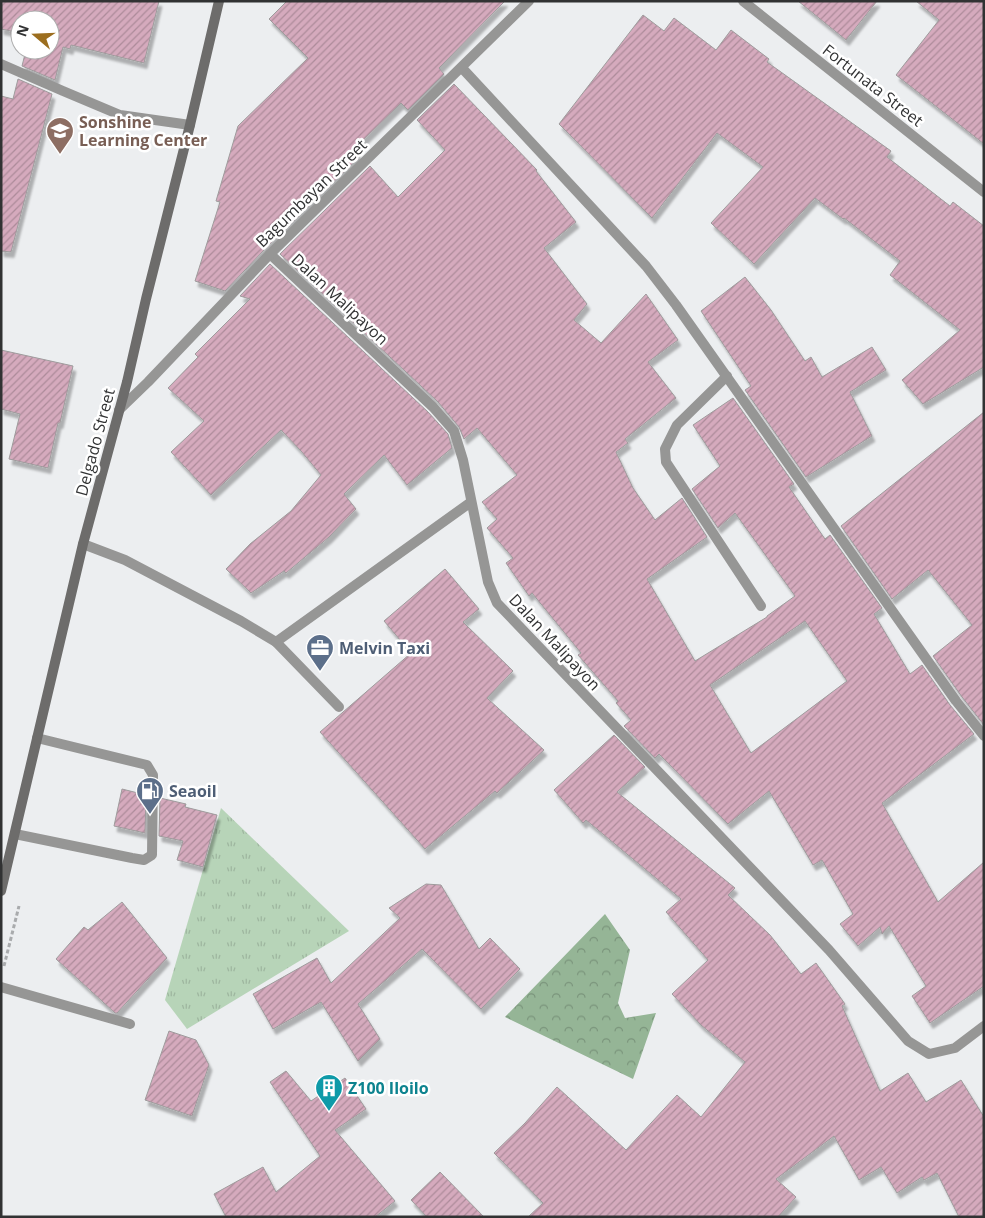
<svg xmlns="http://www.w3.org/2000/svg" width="985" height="1218" viewBox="0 0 985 1218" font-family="'Open Sans',sans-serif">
<defs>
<pattern id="grass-tufts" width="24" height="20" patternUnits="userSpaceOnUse" patternTransform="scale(1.25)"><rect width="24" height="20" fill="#b7d4b8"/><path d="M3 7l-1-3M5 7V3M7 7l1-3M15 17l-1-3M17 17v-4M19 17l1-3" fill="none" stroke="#9eb69f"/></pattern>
<pattern id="forest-crowns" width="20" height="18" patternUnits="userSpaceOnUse" patternTransform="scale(1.25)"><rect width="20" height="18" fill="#95b596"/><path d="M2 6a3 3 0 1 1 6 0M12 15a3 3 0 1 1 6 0" fill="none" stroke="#7a947b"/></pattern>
<pattern id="building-hatch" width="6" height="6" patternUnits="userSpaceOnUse" patternTransform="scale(1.25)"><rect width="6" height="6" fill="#d5aabd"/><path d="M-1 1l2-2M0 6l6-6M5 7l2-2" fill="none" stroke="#ad8b9a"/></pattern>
<filter id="shadow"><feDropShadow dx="3" dy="5.5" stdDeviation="1" flood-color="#0004"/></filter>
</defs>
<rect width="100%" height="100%" fill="#eceef0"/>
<polygon fill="url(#grass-tufts)" points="221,808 349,931 187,1029 165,1000"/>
<polygon fill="url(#forest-crowns)" points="605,914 630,950 618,1003 625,1018 656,1013 633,1079 505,1017"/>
<g fill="url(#building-hatch)" stroke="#9e9b9c" fill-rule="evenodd" filter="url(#shadow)">
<polygon points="1,1 159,1 144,63 71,45 70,49 63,47 55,80 22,66 26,50 50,50 50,20 20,20 20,36 10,34 11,31 1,29"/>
<polygon points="287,1 505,1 439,68 444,74 408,110 401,103 354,149 360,156 265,249 225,291 195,281 220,202 216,201 238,126 308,58 269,19"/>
<polygon points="798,1 877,1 846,40"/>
<polygon points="916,1 984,1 984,144 896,75 939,20"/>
<polygon points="643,15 664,31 674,18 716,50 731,30 769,59 767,62 891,151 887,157 950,206 953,202 984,226 984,367 923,404 902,380 960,330 890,275 900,261 844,218 843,219 815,198 754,264 711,223 763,167 717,133 652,218 559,124"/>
<polygon points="18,79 52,94 11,252 1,251 1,96 13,99"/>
<path d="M454 84 537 170 536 171 576 222 544 248 587 304 574 320 601 343 646 294 678 340 648 362 676 398 625 439 628 443 616 452 633 488 655 520 682 498 707 537 647 579 695 661 767 617V616L795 596 735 513 718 528 692 489 720 466 693 425 733 398 794 484 789 487 825 539 830 535 882 608 874 614 910 674 922 665 950 705 974 734 882 803 938 902 984 862V986L930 1023 912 996 926 986 889 926 882 934 880 927 858 946 840 924 853 914 822 860 813 865 769 791 728 824 659 754 655 758 624 726 631 720 616 703 618 701 578 655 581 653 532 593 529 596 506 563 513 558 487 528 497 519 482 502 517 475 477 428 464 439 459 427 438 402 280 254 370 166 398 197 445 150 417 120ZM805 621 847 681 751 753 710 685Z"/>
<polygon points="270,264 428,412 448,434 452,448 407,485 384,455 344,494 356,509 329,537 286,573 284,571 251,593 226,569 250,544 291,511 321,475 301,451 281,430 211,495 171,452 204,421 168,388 198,357 195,354 250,299 240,296"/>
<polygon points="745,277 771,310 805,361 811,357 822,377 872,347 886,370 850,392 872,436 806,477 745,390 751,386 701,311"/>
<polygon points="1,350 73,366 60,423 58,423 48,468 9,459 20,414 1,409"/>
<polygon points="984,412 984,725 962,697 933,656 972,625 928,570 892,599 841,526"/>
<polygon points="445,569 479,609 463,622 513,671 487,698 544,750 497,793 495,791 425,849 320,732 411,653 384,621"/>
<polygon points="614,735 645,767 617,792 735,888 728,895 770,935 801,974 816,963 845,1004 842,1006 880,1091 908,1073 926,1102 961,1080 984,1117 984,1217 959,1217 937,1173 924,1180 922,1177 897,1193 881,1167 859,1180 834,1136 776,1179 796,1197 778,1217 528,1217 543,1203 494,1153 525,1123 557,1087 626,1150 677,1095 701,1117 745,1062 701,1025 672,994 708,960 666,912 681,899 586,820 583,823 554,790"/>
<polygon points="122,789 146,795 145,833 114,826"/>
<polygon points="160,798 186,804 185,807 217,815 203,867 177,860 183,841 159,836"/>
<polygon points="426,884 441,885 479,949 490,938 520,969 481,1009 422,949 358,1004 380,1039 358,1061 321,1002 273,1029 253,994 317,958 331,983 400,918 389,908"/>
<polygon points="122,902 167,958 117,1013 115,1013 56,959 84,927 88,930"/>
<polygon points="169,1031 196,1040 209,1065 192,1116 145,1100"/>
<polygon points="286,1071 311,1101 345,1078 366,1109 335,1130 395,1201 375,1217 226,1217 214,1194 263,1167 276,1192 320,1156 270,1082"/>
<polygon points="440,1172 484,1217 427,1217 411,1200"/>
</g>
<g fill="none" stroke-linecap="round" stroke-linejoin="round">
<polyline stroke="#a9abad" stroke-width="3" stroke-dasharray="4 2.5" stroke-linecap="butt" points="4,966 19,906"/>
<g stroke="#969695" stroke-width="10">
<polyline points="1,64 63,91 120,115 190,125"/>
<polyline points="727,376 677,425 665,449 666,462 761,606"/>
<polyline points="83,544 125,560 241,621 276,642 339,707"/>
<polyline points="276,642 471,502"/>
<polyline points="15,834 132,858 144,860 152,855 153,775 147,765 37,738"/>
<polyline points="1,987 130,1024"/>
</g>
<g stroke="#969695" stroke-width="10">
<polyline points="743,1 984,192"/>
<polyline points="462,68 646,266 676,305 956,701 984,736"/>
<polyline points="270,254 433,407 454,431 463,460 488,582 497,603 829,950 908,1041 929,1054 955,1048 984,1026"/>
<polyline points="119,410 148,382 270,254 529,1"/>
</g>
<polyline stroke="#6d6c6b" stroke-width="10" points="1,891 83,544 127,382 146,299 190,125 219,1"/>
</g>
<defs>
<symbol id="school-pin" viewBox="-11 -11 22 30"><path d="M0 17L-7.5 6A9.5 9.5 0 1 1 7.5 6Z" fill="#8d6e63" stroke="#fff"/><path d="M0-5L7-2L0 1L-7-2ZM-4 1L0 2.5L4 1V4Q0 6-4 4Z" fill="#fff"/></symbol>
<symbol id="office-pin" viewBox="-11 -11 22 30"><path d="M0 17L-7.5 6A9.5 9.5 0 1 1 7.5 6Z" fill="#5c6f8a" stroke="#fff"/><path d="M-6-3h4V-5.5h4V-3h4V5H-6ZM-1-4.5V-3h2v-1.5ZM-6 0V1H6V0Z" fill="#fff"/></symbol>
<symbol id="fuel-pin" viewBox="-11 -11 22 30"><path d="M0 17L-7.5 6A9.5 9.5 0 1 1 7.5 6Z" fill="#5c6f8a" stroke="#fff"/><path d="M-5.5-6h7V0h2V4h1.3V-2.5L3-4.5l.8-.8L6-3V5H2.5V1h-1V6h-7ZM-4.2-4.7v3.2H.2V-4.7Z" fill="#fff"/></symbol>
<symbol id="building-pin" viewBox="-11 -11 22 30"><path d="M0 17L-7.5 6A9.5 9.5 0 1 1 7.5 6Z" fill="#0f9aa8" stroke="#fff"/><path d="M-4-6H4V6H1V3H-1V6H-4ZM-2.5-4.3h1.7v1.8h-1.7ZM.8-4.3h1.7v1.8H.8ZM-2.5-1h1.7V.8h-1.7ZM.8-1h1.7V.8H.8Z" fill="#fff"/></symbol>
</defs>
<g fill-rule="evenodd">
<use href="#school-pin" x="44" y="115" width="32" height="43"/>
<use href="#office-pin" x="304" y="632" width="32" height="43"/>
<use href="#fuel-pin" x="134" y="775" width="32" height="43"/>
<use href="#building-pin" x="313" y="1072" width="32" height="43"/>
</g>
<g text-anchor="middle" stroke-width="5" stroke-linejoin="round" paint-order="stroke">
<g font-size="16" fill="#313233" stroke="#fff">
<text transform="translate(873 85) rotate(38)" y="6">Fortunata Street</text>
<text transform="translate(311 193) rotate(-44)" y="6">Bagumbayan Street</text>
<text transform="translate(340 299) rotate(43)" y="6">Dalan Malipayon</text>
<text transform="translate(95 442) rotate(-75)" y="6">Delgado Street</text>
<text transform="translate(555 642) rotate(47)" y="6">Dalan Malipayon</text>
</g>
<g font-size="16" font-weight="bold" fill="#785e54" stroke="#fff" text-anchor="start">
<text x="79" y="128">Sonshine<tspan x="79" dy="18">Learning Center</tspan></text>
</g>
<g font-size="16" font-weight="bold" fill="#4e5e75" stroke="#fff" text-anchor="start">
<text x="339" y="654">Melvin Taxi</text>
<text x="169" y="797">Seaoil</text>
</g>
<g font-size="16" font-weight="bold" fill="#0d838f" stroke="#fff" text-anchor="start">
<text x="348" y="1094">Z100 Iloilo</text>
</g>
</g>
<rect width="985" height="1218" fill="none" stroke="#313233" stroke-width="5"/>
<g transform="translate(35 35) rotate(289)"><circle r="24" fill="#ffffff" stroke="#adadad"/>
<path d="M0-4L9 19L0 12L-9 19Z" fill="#9c6e1f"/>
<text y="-8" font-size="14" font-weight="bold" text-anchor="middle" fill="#313233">N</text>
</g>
</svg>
